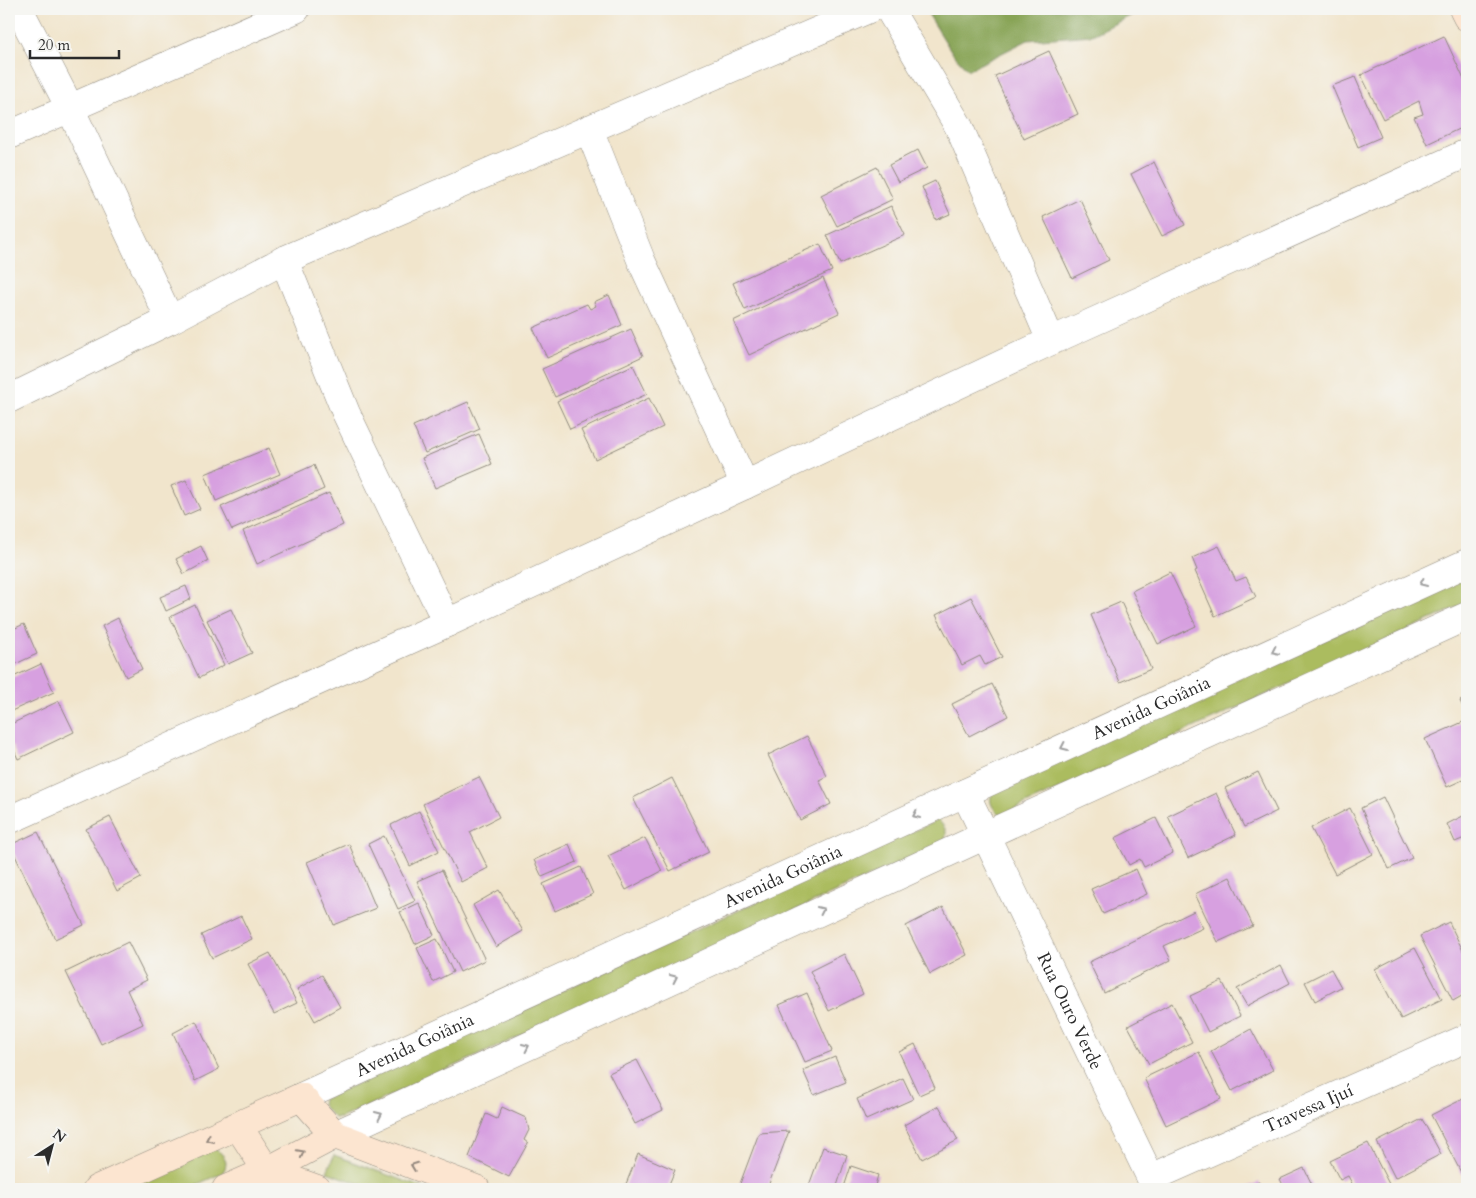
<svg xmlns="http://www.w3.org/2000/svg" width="1476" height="1198" viewBox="0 0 1476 1198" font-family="Cardo,serif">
<rect width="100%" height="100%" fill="#f6f6f2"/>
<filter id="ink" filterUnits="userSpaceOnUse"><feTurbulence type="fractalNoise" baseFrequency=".02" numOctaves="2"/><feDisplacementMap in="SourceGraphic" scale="10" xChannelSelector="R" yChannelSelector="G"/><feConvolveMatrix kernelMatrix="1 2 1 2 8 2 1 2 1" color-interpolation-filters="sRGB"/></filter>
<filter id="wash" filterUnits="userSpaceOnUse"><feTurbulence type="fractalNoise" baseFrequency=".0096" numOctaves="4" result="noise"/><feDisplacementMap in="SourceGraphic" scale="20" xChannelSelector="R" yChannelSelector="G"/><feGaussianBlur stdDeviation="1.12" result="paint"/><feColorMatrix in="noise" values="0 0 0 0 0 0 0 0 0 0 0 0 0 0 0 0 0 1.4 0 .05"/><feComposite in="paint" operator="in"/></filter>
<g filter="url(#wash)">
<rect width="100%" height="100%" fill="#f1e5cc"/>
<g fill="#abbc5f" stroke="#6b7445">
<path d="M1467 575V603L1004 814H999C990 805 988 801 994 789Z"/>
<path d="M938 820C946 828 949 833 943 843L341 1118H334L322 1105 323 1099Z"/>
<path d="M212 1148C223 1152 231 1162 222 1173L187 1189H122Z"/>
<polygon points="334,1155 426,1189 374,1189 327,1172"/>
</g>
<polygon fill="#88a456" stroke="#5a6840" points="925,9 1144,9 1092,35 1028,40 968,70 953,54"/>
<g id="blocks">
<g fill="#d7a0e0">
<polygon points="1444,36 1467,86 1467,125 1427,144 1414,117 1423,114 1419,101 1383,119 1361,75"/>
<polygon points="1049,51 1078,114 1024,139 995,76"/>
<polygon points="1355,77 1381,137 1358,147 1332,86"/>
<polygon points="918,150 927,168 898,182 889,165"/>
<polygon points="1154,162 1185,225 1162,236 1131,174"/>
<polygon points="877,167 893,199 837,226 821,195"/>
<polygon points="935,181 950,214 936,220 922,187"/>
<polygon points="1080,199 1109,260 1072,278 1043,217"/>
<polygon points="891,206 905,235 840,264 827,235"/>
<polygon points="820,244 832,271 745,310 733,283"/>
<polygon points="823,278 839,313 749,355 733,321"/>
<polygon points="609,295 622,325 547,358 533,328 587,304 590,309 596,306 594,302"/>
<polygon points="631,329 643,356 555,397 542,369"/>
<polygon points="633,365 647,394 570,429 557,401"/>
<polygon points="649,398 663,427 595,459 581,430"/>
<polygon points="468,402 480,429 425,453 413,426"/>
<polygon points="479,434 492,464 435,488 422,458"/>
<polygon points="269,448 280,474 216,501 205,474"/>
<polygon points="314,465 324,489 232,530 221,507"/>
<polygon points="186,480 200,509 184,516 171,486"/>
<polygon points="329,493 343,525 257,564 243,531"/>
<polygon points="201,546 208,561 184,574 176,559"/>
<polygon points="1219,546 1236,581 1246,577 1256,597 1215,616 1195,571 1197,570 1192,558"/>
<polygon points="1170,572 1196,626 1158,644 1132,591"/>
<polygon points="186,586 191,599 166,611 160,597"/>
<polygon points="971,597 1002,657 985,665 980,656 962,665 936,615"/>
<polygon points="1121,602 1151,669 1120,682 1091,615"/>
<polygon points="195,605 224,665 199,678 170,617"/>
<polygon points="231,609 252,653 228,664 207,620"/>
<polygon points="118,618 142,669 126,677 102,626"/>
<polygon points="24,624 37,654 9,667 9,631"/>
<polygon points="41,664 54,692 9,712 9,679"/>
<polygon points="992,684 1008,716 969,736 952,704"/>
<polygon points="1467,698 1467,715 1460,701"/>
<polygon points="59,701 74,732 18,759 9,739 9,725"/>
<polygon points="1465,721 1467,727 1467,778 1447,787 1425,739"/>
<polygon points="807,736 827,776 819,780 831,804 800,820 768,755"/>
<polygon points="1258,772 1277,811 1244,827 1225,788"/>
<polygon points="479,777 499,817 470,832 488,868 461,882 423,804"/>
<polygon points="672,778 709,852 670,871 633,798"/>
<polygon points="1216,793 1236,835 1188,858 1168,816"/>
<polygon points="1383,797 1412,858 1389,869 1361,808"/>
<polygon points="1350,808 1373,854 1335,874 1311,828"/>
<polygon points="419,811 439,851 410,866 391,825"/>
<polygon points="1467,814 1467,837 1455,842 1447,824"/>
<polygon points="110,817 141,878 117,891 86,829"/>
<polygon points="1156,818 1173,853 1144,867 1140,859 1129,865 1115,838"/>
<polygon points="38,832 84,925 55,939 10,845"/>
<polygon points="384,836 415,901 398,909 368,844"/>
<polygon points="645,838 662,871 626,890 608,856"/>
<polygon points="349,844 376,908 334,925 307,862"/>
<polygon points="569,844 577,862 542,877 534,860"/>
<polygon points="581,867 593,894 555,911 543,884"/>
<polygon points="1136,869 1147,894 1103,914 1091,889"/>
<polygon points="442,870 485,960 460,972 417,881"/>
<polygon points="1230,877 1253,926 1218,942 1195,894"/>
<polygon points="499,890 523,931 496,947 473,905"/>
<polygon points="419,903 434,935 415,944 400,912"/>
<polygon points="943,907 967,955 930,974 906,926"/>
<polygon points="1194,911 1203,928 1164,946 1171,960 1104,993 1089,962"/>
<polygon points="241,916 252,939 212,958 201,935"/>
<polygon points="1449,922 1467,959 1467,993 1453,1001 1420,936"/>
<polygon points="437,939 453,972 433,982 417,948"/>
<polygon points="128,942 147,980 127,990 143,1024 101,1044 66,972"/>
<polygon points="1415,948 1442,999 1401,1019 1375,969"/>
<polygon points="270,953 297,1003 274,1014 248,964"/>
<polygon points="844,954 863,994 829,1011 810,971"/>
<polygon points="1281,965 1290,983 1247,1006 1237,989"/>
<polygon points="1331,969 1341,987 1315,1001 1305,982"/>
<polygon points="322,975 340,1007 315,1021 297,989"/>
<polygon points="1222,981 1240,1016 1208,1032 1190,996"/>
<polygon points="807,993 832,1051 805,1062 779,1005"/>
<polygon points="1172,1003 1192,1042 1149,1064 1128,1026"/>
<polygon points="196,1021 219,1069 195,1081 173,1033"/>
<polygon points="1251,1029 1273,1070 1232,1091 1211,1051"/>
<polygon points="915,1044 935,1088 919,1095 899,1052"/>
<polygon points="1199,1052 1221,1099 1166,1125 1144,1078"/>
<polygon points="835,1057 846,1082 814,1095 803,1070"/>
<polygon points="637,1060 663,1110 635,1124 609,1073"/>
<polygon points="903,1078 913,1099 866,1120 857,1099"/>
<polygon points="1467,1097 1467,1181 1466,1182 1431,1115"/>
<polygon points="939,1106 958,1140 922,1159 904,1125"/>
<polygon points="502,1107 526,1118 529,1130 524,1140 528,1143 509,1177 469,1157 486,1114 497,1119"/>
<polygon points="1422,1119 1441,1154 1395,1178 1377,1142"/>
<polygon points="789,1131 767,1189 738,1189 759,1133"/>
<polygon points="1368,1143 1389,1184 1379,1189 1355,1189 1348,1176 1340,1180 1330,1161"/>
<polygon points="823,1147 847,1155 836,1189 808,1188"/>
<polygon points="638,1154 675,1170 667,1189 624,1189"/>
<polygon points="851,1166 878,1175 874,1189 852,1189 844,1187"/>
<polygon points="1304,1168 1314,1189 1285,1189 1280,1179"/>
<polygon points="1259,1182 1262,1189 1244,1189"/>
</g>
</g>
</g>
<g filter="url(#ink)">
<use href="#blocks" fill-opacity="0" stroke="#8e887c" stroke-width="1"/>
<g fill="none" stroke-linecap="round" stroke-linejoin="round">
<defs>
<g id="street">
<polyline points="19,9 70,108 170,320"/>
<polyline points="889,9 959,127 1051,341"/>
<polyline points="589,129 641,260 745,485"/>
<polyline points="9,135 296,9"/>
<polyline points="284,260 346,413 447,623"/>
<polyline points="9,399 170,320 284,260 869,9"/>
<path id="s1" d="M965 793 1156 1189"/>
<polyline points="9,820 447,623 745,485 1051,341 1467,153"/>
<path id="s2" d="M301 1097 1467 563"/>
<polyline points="335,1135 986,835 1467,616"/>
<path id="s3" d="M1151 1178 1467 1038"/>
</g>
<g id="secondary">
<polyline points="1463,9 1467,17"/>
<polyline points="238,1126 267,1171"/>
<polyline points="267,1171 317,1189"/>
<polyline points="97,1189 301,1097 335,1135 476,1189"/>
<polyline points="226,1189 267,1171 335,1135"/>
</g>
</defs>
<use href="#street" stroke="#8e887c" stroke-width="29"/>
<use href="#secondary" stroke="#8e887c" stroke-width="29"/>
<use href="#street" stroke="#fff" stroke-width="28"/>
<use href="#secondary" stroke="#fce5d0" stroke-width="28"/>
</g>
<defs><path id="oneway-chevron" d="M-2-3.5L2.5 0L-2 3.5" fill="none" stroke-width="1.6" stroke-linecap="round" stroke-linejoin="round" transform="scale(1.25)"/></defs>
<g stroke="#a0a0a0">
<use href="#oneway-chevron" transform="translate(1423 583) rotate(155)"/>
<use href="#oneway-chevron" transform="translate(1275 651) rotate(155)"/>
<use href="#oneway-chevron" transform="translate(1064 747) rotate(155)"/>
<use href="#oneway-chevron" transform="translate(916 815) rotate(155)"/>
<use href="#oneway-chevron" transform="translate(821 910) rotate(-25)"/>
<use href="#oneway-chevron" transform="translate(674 978) rotate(-25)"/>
<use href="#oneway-chevron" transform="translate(526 1047) rotate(-25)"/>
<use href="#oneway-chevron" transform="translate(379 1115) rotate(-25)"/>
</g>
<g stroke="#94887e">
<use href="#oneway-chevron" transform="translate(209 1139) rotate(156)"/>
<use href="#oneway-chevron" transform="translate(301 1153) rotate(-28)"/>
<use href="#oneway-chevron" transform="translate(414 1166) rotate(-159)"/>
</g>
</g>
<g text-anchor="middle" stroke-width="4" stroke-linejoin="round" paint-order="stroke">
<g font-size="18" fill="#2b2b2b" stroke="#f6f6f2">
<text dy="6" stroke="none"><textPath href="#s2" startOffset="935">Avenida Goiânia</textPath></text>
<text dy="6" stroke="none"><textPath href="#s2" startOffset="530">Avenida Goiânia</textPath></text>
<text dy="6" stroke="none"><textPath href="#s1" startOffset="242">Rua Ouro Verde</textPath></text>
<text dy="6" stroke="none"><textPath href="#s2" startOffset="125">Avenida Goiânia</textPath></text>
<text dy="6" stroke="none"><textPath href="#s3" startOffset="172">Travessa Ijuí</textPath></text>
</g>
</g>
<rect width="1476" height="1198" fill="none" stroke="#f6f6f2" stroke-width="30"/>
<g transform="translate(52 1146) rotate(36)" stroke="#f6f6f2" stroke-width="4" paint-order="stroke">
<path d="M0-4L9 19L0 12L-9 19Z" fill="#2b2b2b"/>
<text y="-8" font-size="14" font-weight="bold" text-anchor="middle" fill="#2b2b2b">N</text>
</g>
<path d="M30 50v8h89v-8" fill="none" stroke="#2b2b2b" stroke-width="2.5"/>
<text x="38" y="50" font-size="15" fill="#2b2b2b" stroke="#f6f6f2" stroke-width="4" paint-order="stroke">20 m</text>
</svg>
